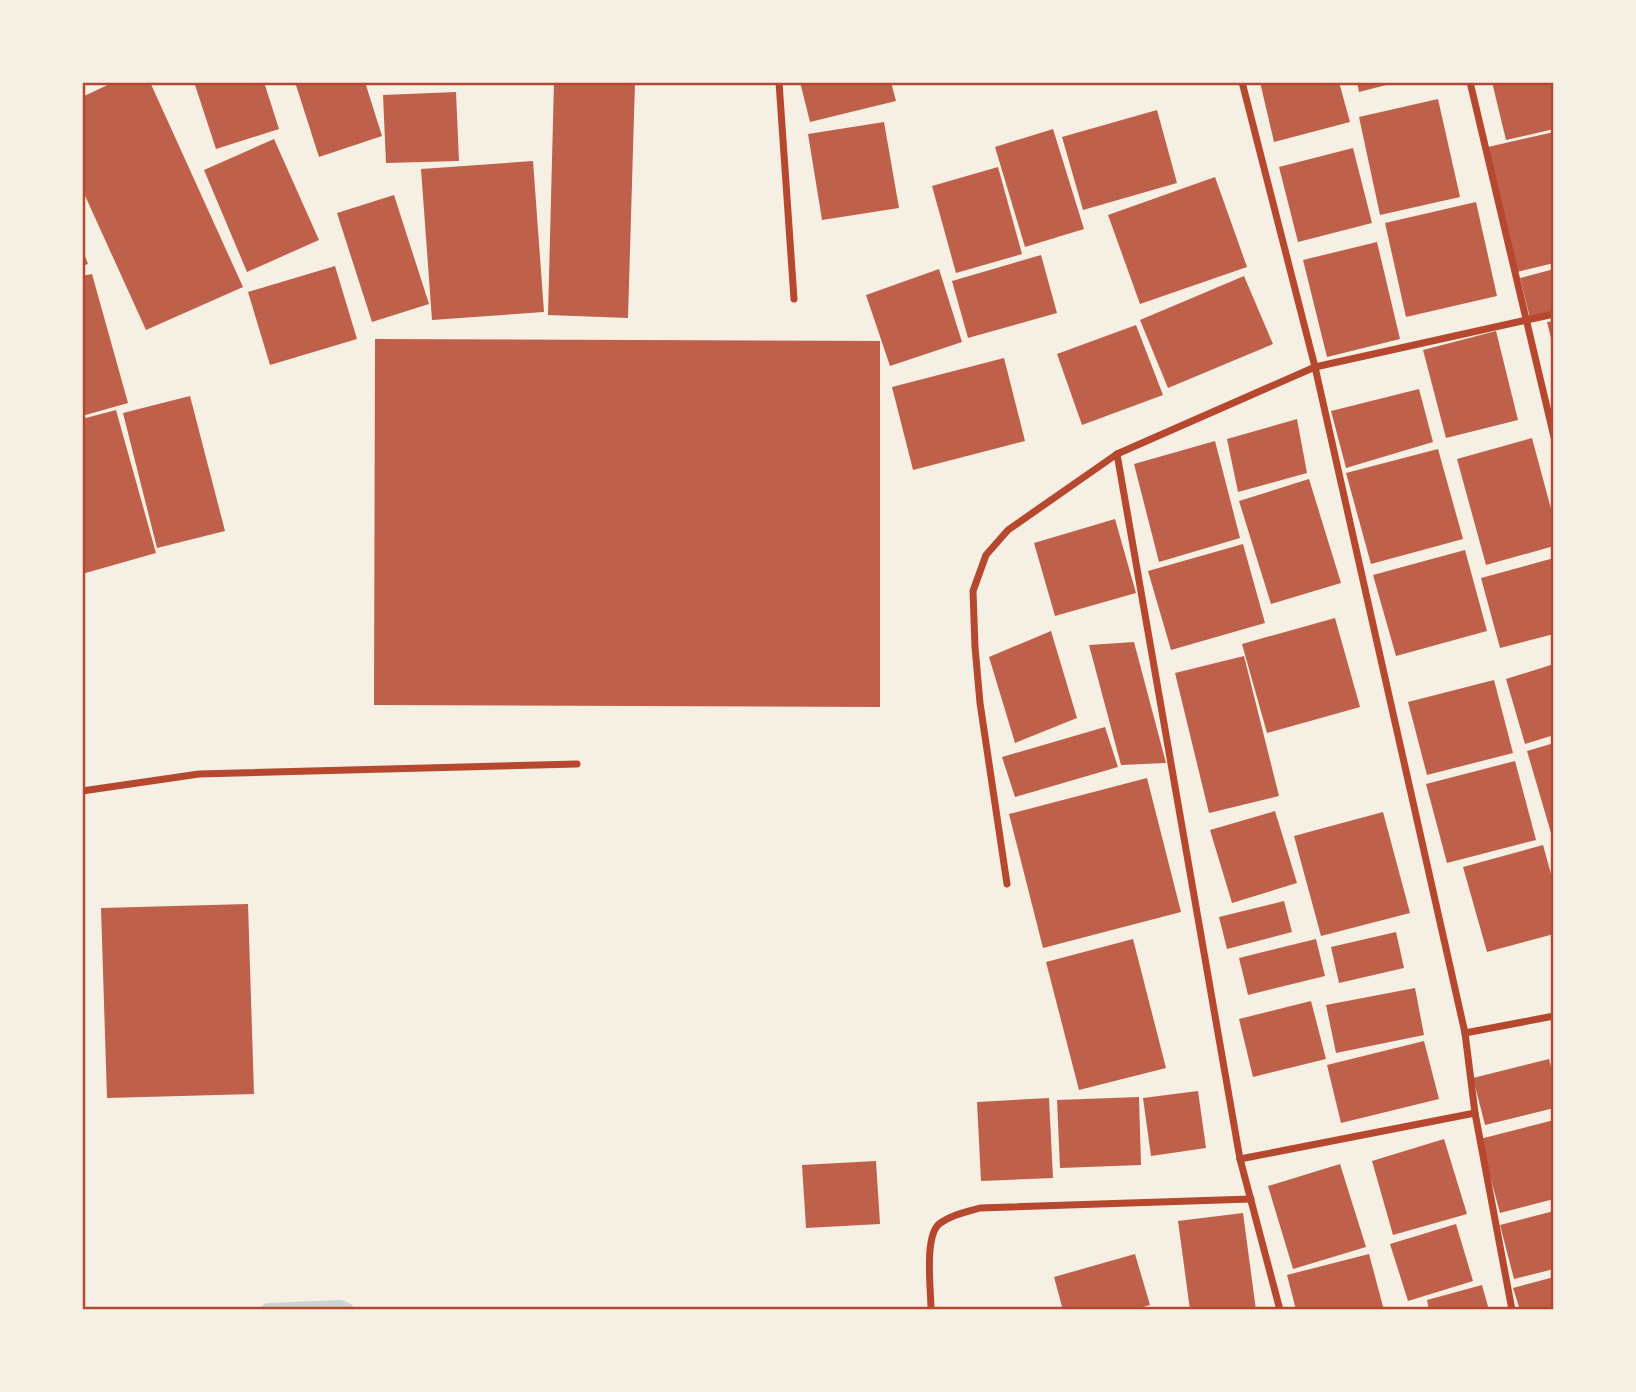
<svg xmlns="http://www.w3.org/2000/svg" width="1636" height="1392" viewBox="0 0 1636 1392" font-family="Georgia,serif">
<rect width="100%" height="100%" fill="#f6efe4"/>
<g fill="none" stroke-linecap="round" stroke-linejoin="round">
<polyline stroke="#c9d6d2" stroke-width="14" points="268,1310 340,1307 347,1310"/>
</g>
<g fill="#bf614a">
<polygon points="114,82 150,82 243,287 146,330 82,189 82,97"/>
<polygon points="194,82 264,82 279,129 216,149"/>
<polygon points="295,82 365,82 382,136 319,157"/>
<rect x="382" y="82" width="25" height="3"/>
<polygon points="554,82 635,82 628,318 548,315"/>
<polygon points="800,82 891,82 896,101 810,122"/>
<polygon points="1260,82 1339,82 1350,122 1274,142"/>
<polygon points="1357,82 1394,82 1394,83 1359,92"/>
<polygon points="1492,82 1553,82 1554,129 1506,140"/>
<polygon points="456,92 459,161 386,163 383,95"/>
<polygon points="1438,99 1460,197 1380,215 1359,117"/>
<polygon points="1157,110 1177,183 1083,210 1062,137"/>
<polygon points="884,122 899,208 822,220 808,134"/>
<polygon points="1053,129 1084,229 1025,247 995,147"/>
<polygon points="1554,132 1554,263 1517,272 1488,147"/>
<polygon points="274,139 319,240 247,272 204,170"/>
<polygon points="1353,148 1372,223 1298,242 1279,167"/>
<polygon points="533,161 544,312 432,320 421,169"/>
<polygon points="998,167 1022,254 956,273 932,186"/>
<polygon points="1215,177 1247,267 1140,304 1108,215"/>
<polygon points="394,195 429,304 372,322 337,213"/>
<polygon points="1476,202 1497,296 1406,317 1385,223"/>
<polygon points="1377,242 1400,339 1327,357 1303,260"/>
<polygon points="82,248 88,264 82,266"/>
<polygon points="1041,255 1057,313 968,338 952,281"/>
<polygon points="335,266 357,339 270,365 248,292"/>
<polygon points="939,269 962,342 890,366 866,295"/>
<polygon points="1554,269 1554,312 1530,318 1520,278"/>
<polygon points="92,274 128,403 82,416 82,276"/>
<polygon points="1244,276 1273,344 1168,388 1140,320"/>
<polygon points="1554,321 1554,346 1553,346 1547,322"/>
<polygon points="1136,325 1163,395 1082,425 1057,354"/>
<polygon points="1496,331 1518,420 1446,438 1423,350"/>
<polygon points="375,339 880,341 880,707 374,705"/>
<polygon points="1004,358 1025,441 913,470 892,387"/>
<polygon points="1419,389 1433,442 1346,468 1331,411"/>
<polygon points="190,396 225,531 157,548 123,413"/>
<polygon points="116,410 156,553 82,574 82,419"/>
<polygon points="1297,419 1307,473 1238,492 1227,439"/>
<polygon points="1532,438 1554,520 1554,546 1486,565 1457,459"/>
<polygon points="1215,441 1240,538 1159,562 1134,464"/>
<polygon points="1438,449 1463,539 1371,564 1346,473"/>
<polygon points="1309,479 1341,583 1271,604 1239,501"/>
<polygon points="1115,519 1136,593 1055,616 1034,543"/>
<polygon points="1243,544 1265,623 1171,650 1148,571"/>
<polygon points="1465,550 1487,631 1396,656 1373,575"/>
<polygon points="1554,558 1554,634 1500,648 1481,578"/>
<polygon points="1335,618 1360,707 1267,733 1242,644"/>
<polygon points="1051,631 1077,718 1015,743 989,657"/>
<polygon points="1134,642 1166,763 1121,765 1089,645"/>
<polygon points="1244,656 1279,796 1209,813 1175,673"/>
<polygon points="1554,664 1554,735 1525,744 1506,679"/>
<polygon points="1494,680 1513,753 1427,775 1408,702"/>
<polygon points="1105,727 1118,767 1015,797 1002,757"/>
<polygon points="1554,743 1554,833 1551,833 1527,751"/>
<polygon points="1515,761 1536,840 1447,863 1426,784"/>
<polygon points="1147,778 1181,912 1043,948 1009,814"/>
<polygon points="1275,811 1297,883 1232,903 1210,830"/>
<polygon points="1383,812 1410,913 1321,936 1294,836"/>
<polygon points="1543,845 1554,885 1554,934 1487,952 1463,867"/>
<polygon points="1284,901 1292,932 1227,949 1219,917"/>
<polygon points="248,904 254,1094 107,1098 101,908"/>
<polygon points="1396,932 1404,968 1339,983 1331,947"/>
<polygon points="1133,939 1166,1068 1079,1090 1046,962"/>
<polygon points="1316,939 1325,976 1248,995 1239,958"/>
<polygon points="1415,988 1424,1035 1336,1053 1326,1005"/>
<polygon points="1311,1001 1326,1059 1253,1077 1239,1019"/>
<polygon points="1424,1041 1439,1099 1341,1123 1327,1065"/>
<polygon points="1549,1059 1554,1079 1554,1108 1485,1125 1473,1078"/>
<polygon points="1198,1091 1206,1148 1151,1156 1143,1098"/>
<polygon points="1139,1097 1141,1165 1060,1168 1057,1100"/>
<polygon points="1049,1098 1053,1178 981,1181 977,1102"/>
<polygon points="1554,1120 1554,1199 1500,1213 1480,1139"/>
<polygon points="1444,1139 1467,1214 1393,1235 1372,1161"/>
<polygon points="876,1161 880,1224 806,1228 802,1165"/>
<polygon points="1340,1164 1366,1247 1293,1269 1268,1186"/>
<polygon points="1554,1211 1554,1269 1514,1279 1500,1225"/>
<polygon points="1243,1213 1256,1310 1190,1310 1178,1221"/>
<polygon points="1456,1224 1473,1281 1408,1301 1390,1244"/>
<polygon points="1135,1254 1150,1305 1132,1310 1063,1310 1054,1277"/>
<polygon points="1369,1254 1384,1310 1296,1310 1287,1275"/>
<polygon points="1554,1277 1554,1310 1520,1310 1513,1288"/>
<polygon points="1482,1285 1489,1310 1429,1310 1427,1300"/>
</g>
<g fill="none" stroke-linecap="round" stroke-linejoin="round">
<g stroke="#b5482f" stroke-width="7">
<polyline points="779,82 794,299"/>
<polyline points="1242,82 1315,367 1465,1033 1475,1113 1512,1310"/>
<polyline points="1470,82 1554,437"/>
<polyline points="82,791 199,774 577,764"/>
<polyline points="1007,884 980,703 975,647 973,591 986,555 1008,530 1117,454"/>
<polyline points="1465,1033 1554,1016"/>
<polyline points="1240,1159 1475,1113"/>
<path d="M931 1310C931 1290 924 1237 939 1224 951 1215 966 1212 980 1208L1251 1199"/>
<polyline points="1280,1310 1240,1159 1117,454 1315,367 1554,314"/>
</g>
</g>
<rect width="1636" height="1392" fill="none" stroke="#f6efe4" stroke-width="168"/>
<rect x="84" y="84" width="1468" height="1224" fill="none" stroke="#b5482f" stroke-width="2.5"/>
</svg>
